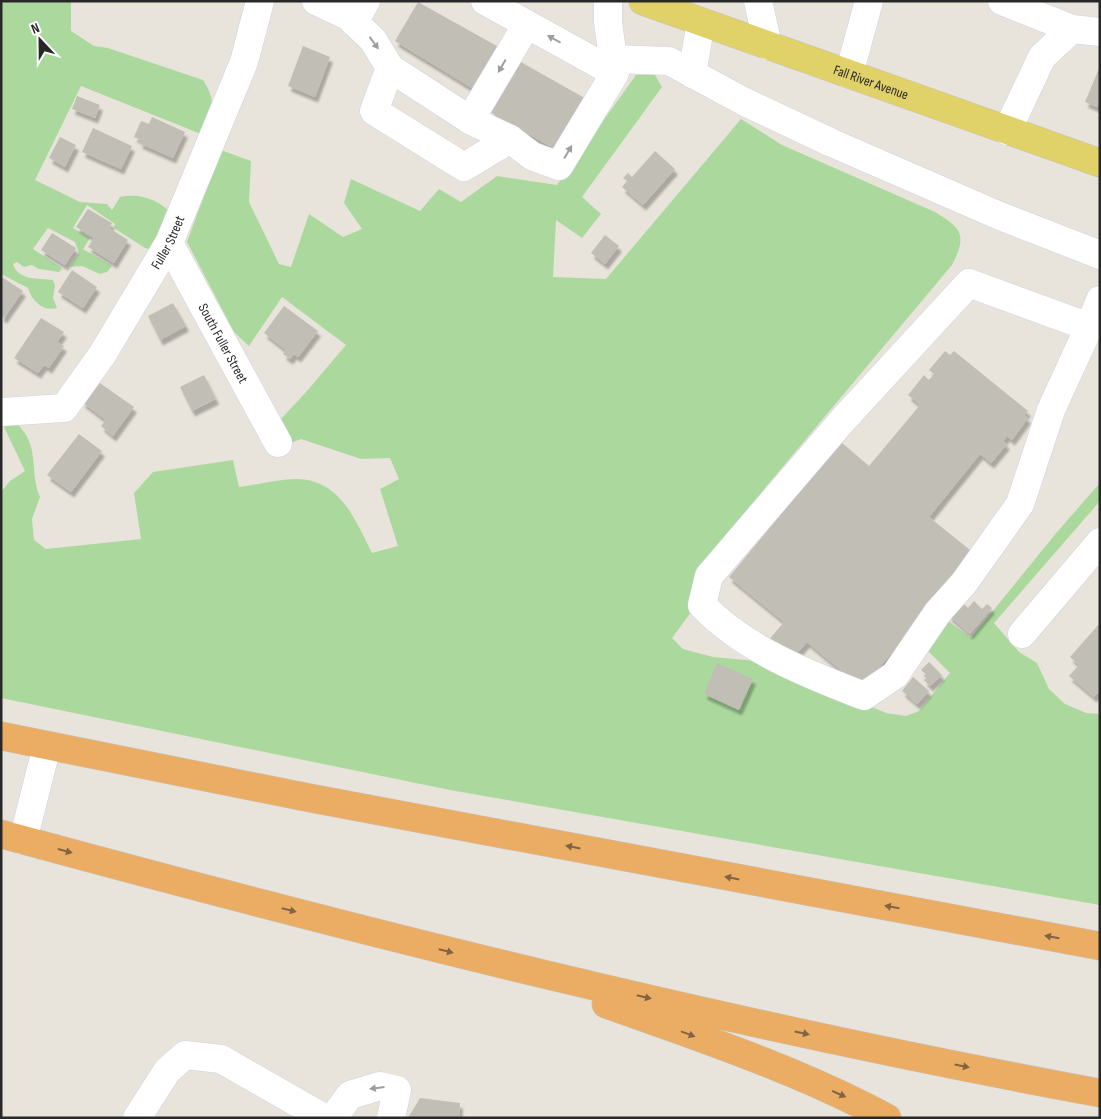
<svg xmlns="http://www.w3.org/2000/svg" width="1101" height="1119" viewBox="0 0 1101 1119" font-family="'Sofia Sans Condensed',sans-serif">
<defs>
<filter id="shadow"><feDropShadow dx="3" dy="5.5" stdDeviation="1" flood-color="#0004"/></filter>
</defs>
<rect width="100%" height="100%" fill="#e8e4db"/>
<g fill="#abd99d">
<path d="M1 1H71V31L94 46 108 48 203 80C218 103 212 113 201 134L81 86 35 180 80 202 107 204 112 210 120 197C138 193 160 199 172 215L154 250 145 248 114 228 115 224 87 205 73 228 90 238 83 249 112 266 107 272 100 274 82 266 70 267 79 253 75 242 48 228 33 249 59 266 62 269 59 272 39 269 32 265 24 267 17 262 13 264C18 281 39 278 53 280L55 286 53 298 57 308C43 312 32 301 28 288L1 274Z"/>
<path d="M636 75H655L662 87 582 197 601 214 582 238 556 220 553 277 606 279 741 119 782 145 935 212C961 228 968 234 952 265L734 525 737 533 694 608 672 638 683 649 713 657 766 662 886 713 906 716 919 711 950 673 924 647 947 620 971 638 1057 532 1100 483V501L994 623 1019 652 1037 663 1049 689 1065 704 1086 713 1100 714V905L450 790 1 698V492L10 481 25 471 4 427 14 421C42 445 28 468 40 497L32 519 34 540 46 549 141 539 134 493 153 472 233 460 239 487C257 485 278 479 297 479 341 480 355 520 372 553L398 546 380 489 399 479 390 458 361 459 301 439 272 450 266 435 307 391 346 345 282 297 249 346 234 332 187 242 221 150 251 161 249 202 279 264 291 267 309 214 343 237 362 229 344 203 351 179 420 211 439 189 461 202 497 176 557 185Z"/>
</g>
<g fill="#c1beb6" filter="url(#shadow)">
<polygon points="418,2 504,50 480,93 395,41"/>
<polygon points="303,46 330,57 315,97 288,86"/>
<polygon points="519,61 590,101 555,149 490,112"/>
<polygon points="1100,66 1100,101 1097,107 1085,102"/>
<polygon points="77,96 100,105 95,118 72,109"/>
<polygon points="152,117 185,132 173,158 139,143 141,140 134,137 141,121 149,124"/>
<polygon points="93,128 132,146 121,169 82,152"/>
<polygon points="60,137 76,145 65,167 49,158"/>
<polygon points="655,151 675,169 643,205 622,187 627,181 623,178 628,173 632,177"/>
<polygon points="88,209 112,223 109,228 128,240 114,263 88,247 94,238 76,227"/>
<polygon points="52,233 76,248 65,265 41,250"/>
<polygon points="605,235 619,246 605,264 591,253"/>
<polygon points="72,270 97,287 83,308 58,292"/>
<polygon points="2,277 23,291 4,318 1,316"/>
<polygon points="173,303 186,326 160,340 148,316"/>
<polygon points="284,306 318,331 298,357 294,354 290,359 283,354 286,350 264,333"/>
<polygon points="41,318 64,332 57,342 64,346 49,368 44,365 38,373 14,358"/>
<polygon points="945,351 950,355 954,351 1028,411 1024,415 1028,418 1012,440 1007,436 1003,441 1007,444 991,463 980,454 929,517 975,554 862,688 807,642 790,661 767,642 784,622 729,577 841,442 869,466 920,405 908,395 924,375 929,380 934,374 929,370"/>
<polygon points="204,375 216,399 192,411 180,387"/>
<polygon points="97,381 134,407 113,436 101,426 106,420 82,402"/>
<polygon points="79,434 102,451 71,492 47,475"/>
<polygon points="961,601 968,608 974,601 982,609 987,604 992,608 970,634 948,615"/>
<polygon points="1100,623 1100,691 1094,697 1069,676 1079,665 1070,657"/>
<polygon points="929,662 942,675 930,686 924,680 928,676 921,670"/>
<polygon points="717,663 753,679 739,710 704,694"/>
<polygon points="913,677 929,691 917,704 902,691"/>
<polygon points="420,1098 460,1103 459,1118 408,1118"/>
</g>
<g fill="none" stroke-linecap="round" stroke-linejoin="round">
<defs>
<g id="minor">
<polyline points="316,1 348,16 373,40 390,68 470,120"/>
<polyline points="485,1 615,73 559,166 532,156 510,139 470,120 527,24"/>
<polyline points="758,1 768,46"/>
<polyline points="1002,1 1072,29 1100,32"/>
<polyline points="354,22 366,1"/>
<polyline points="613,59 669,61 743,101 832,143 1000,216 1100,255"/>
<polyline points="595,61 613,59 608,22 608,1"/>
<polyline points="390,68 374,111 464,167 510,139"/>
<polyline points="692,74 701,22"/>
<polyline points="849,74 869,1"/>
<polyline points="1007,131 1042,57 1072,29"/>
<path id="s1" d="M169 243 278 443"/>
<path d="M1089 327 1051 410 1020 504 964 583 938 612 895 675 864 696C807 674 744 649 702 605L709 576 842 421 969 283 1089 327 1100 300"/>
<path id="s2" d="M1 412 64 408 102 355 169 243 244 62 260 1"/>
<polyline points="1022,634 1100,542"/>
<polyline points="23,840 47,746"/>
<polyline points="137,1118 167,1071 185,1055 221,1059 324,1118"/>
<polyline points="333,1118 350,1095 380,1086 397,1090 391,1118"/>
</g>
<g id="major">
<path id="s3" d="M643 1 1100 163"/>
</g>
<g id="highway">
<polyline points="1,736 310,798 1100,946"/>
<path d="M1 834C364 933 730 1025 1100 1093"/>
<path d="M606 1004C701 1038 798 1070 887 1118"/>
</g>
</defs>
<use href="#minor" stroke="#d0d1df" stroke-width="29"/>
<use href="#major" stroke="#c3c3c3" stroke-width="29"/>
<use href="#highway" stroke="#c3c3c3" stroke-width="29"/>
<use href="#minor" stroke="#fff" stroke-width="28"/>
<use href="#major" stroke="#e0d169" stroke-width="28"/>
<use href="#highway" stroke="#ebad63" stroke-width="28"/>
</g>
<defs><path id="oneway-solid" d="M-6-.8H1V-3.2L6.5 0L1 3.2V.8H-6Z" transform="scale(1.25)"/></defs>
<g fill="#9e9e9e">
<use href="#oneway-solid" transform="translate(554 39) rotate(-151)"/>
<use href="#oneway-solid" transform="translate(374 43) rotate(54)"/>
<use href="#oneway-solid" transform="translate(502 66) rotate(120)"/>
<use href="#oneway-solid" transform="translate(568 152) rotate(-59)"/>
<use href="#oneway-solid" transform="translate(377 1088) rotate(173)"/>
</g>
<g fill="#806443">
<use href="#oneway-solid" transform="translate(573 847) rotate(-169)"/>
<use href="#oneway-solid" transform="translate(65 851) rotate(15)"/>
<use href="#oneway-solid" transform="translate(732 878) rotate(-169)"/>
<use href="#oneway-solid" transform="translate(892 907) rotate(-170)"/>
<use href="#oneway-solid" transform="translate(289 910) rotate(14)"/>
<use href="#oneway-solid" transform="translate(1052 937) rotate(-170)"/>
<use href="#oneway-solid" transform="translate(446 951) rotate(14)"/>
<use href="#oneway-solid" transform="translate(644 997) rotate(13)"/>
<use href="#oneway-solid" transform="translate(802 1033) rotate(12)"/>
<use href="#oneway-solid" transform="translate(688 1034) rotate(20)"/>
<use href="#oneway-solid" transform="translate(962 1066) rotate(11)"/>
<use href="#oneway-solid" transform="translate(839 1094) rotate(24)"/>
</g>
<g text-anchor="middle" stroke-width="5" stroke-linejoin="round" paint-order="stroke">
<g font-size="14" fill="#282828" stroke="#fff">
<text dy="5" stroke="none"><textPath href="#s3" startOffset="242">Fall River Avenue</textPath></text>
<text dy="5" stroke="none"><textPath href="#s2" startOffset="259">Fuller Street</textPath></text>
<text dy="5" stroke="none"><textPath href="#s1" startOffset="114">South Fuller Street</textPath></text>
</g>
</g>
<rect width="1101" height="1119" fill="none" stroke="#282828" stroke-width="5"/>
<g transform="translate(40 40) rotate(338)" stroke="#ffffff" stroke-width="4" paint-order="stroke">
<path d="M0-4L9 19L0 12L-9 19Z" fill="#282828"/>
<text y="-8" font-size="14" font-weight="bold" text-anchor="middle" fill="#282828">N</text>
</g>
</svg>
